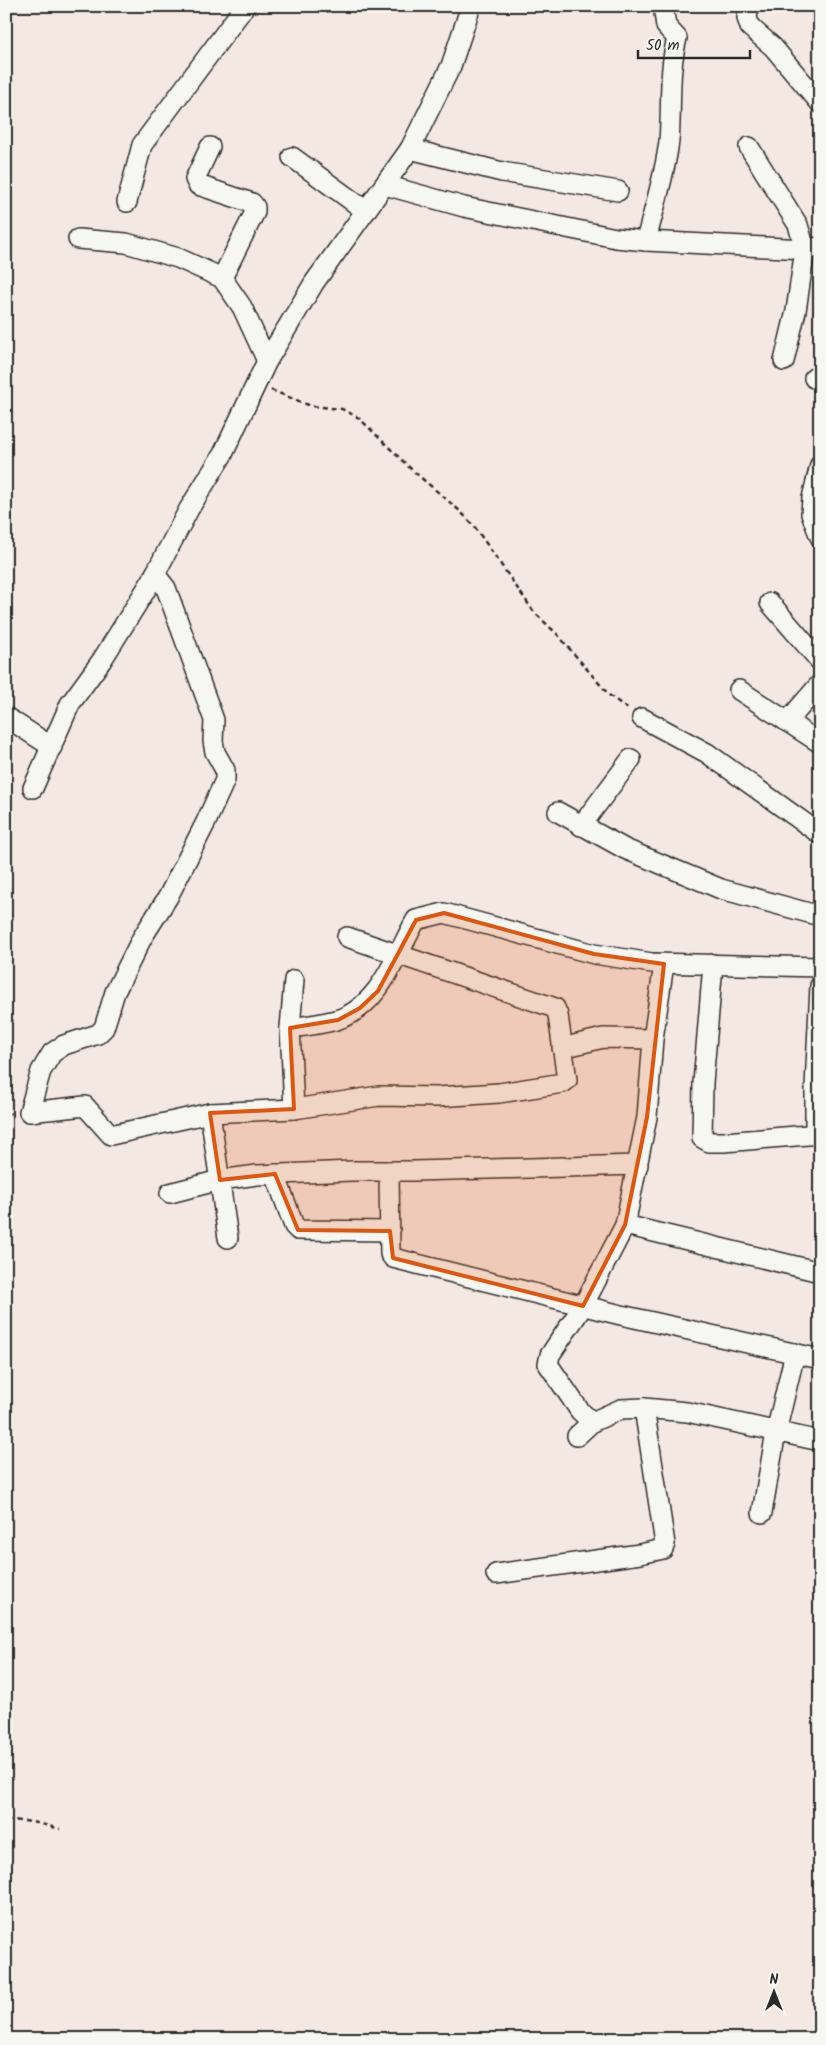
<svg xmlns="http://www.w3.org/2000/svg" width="826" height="2045" viewBox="0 0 826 2045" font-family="Kalam,sans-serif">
<rect width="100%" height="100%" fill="#f4e8e3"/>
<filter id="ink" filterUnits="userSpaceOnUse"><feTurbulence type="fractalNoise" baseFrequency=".02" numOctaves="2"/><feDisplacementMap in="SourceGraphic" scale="10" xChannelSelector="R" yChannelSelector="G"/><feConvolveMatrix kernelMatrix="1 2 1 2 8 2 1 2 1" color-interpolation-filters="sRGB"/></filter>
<g filter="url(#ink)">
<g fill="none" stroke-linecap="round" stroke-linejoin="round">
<defs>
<g id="minor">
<polyline points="749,6 747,18 750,27 773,47 820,103"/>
<polyline points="210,147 195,179 198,185 252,203 255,207 255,212 222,278"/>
<polyline points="749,147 798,225 805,249 796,311 784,361"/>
<polyline points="410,149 502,172 618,191"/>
<polyline points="292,157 366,211"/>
<polyline points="385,185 464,207 616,238 646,241 805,249 820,247"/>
<polyline points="127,202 142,145 245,6"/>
<polyline points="78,239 126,243 178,258 222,278 242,307 267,361"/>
<path d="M646 241C654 208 665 175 669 141 672 106 668 73 677 38L666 26 663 6"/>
<polyline points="814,378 820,380"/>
<polyline points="820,465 812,498 811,514 820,537"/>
<polyline points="155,574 166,588 214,720 213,741 215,752 225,770 225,780 206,822 168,897 142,938 115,992 104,1028 98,1034 64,1045 52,1053 41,1071 29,1112 85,1106 111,1135 210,1113 294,1109 379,1096 437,1097 499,1093 563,1083 567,1080 558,1015 555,1008 347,937"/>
<polyline points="770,603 820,661"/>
<polyline points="739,690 820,743"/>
<polyline points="6,717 52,747"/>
<polyline points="642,718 707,753 820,834"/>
<polyline points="787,722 820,684"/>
<polyline points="33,788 70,704 102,660 152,580 189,509 223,454 267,361 314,283 410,149 451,66 469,12 468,6"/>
<polyline points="558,812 625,849 721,889 820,916"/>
<polyline points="581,826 631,759"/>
<polyline points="713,964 703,1083 702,1138 709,1142 724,1142 820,1134"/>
<path d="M290 1028C305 1026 321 1024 336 1020 379 1008 396 955 416 920L444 913 594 954 652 963 820 967"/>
<polyline points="562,1048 603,1038 653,1039"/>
<polyline points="294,1109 290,1028 294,980"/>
<polyline points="210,1113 228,1238"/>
<polyline points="815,1134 815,1087 820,986"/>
<polyline points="389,1171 390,1254 393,1258 621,1315 820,1359"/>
<polyline points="275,1174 294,1226 298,1230 390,1231"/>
<polyline points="170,1193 220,1180 257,1175 352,1171 414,1171 638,1165"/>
<polyline points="625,1225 820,1272"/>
<polyline points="592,1422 580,1411 548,1364 550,1355 583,1306 625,1225 647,1117 653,1039 664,964"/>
<polyline points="577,1436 592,1422 621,1409 644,1408 687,1412 820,1441"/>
<polyline points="762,1513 776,1432 795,1353"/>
<polyline points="496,1574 640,1554 663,1549 665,1544 644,1408"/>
</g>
</defs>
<use href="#minor" stroke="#2b2b2b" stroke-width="22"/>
<g stroke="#2b2b2b" stroke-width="2.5" stroke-dasharray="5 4" stroke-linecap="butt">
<polyline points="271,390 311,406 342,409 359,418 412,470 460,511 474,526 534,612 557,634 609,695 628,709"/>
<polyline points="6,1114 12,1113"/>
<path d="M6 1821C25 1819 42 1824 60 1829"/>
</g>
<use href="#minor" stroke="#f6f6f2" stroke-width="19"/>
</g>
</g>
<path fill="#df570e" fill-opacity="0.2" stroke="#df570e" stroke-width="4" stroke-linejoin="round" d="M444 913 594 954 664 964 647 1117 625 1225 583 1306 393 1258 390 1231 298 1230 275 1174 220 1180 210 1113 294 1109 290 1028 338 1020 360 1008 378 991 416 920Z"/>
<rect width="826" height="2045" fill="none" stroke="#f6f6f2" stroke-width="25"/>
<rect x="12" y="12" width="801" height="2020" fill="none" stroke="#2b2b2b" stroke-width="2" filter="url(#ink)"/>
<g transform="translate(774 1992)" stroke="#f6f6f2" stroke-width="4" paint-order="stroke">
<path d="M0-4L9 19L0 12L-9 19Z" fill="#2b2b2b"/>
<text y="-8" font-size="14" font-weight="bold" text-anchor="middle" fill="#2b2b2b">N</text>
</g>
<path d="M638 50v8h112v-8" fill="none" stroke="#2b2b2b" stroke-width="2.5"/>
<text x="646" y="50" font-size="15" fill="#2b2b2b" stroke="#f6f6f2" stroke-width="4" paint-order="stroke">50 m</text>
</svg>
